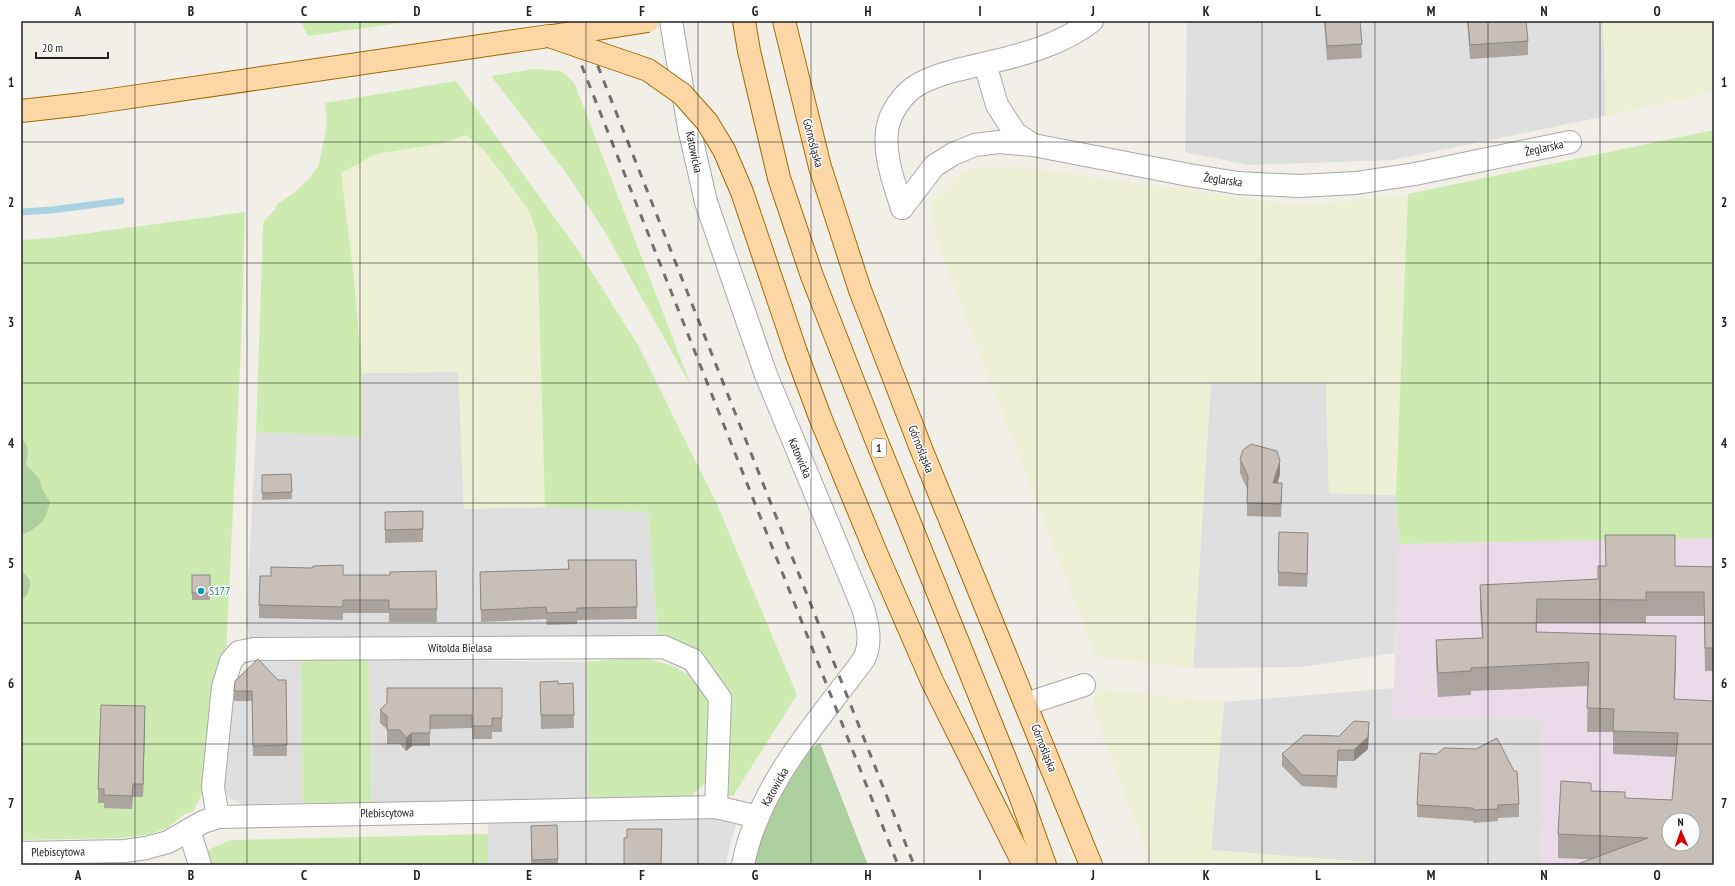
<svg xmlns="http://www.w3.org/2000/svg" width="1735" height="886" viewBox="0 0 1735 886" font-family="'PT Sans Narrow',sans-serif">
<rect width="100%" height="100%" fill="#f2efe9"/>
<g fill="#e0dfdf">
<polygon points="1187,21 1603,21 1606,116 1393,160 1250,165 1185,152"/>
<polygon points="459,372 464,509 545,507 648,512 658,638 250,639 246,622 256,432 362,437 362,373"/>
<polygon points="1210,383 1326,383 1329,493 1396,495 1399,544 1395,653 1301,667 1193,668"/>
<polygon points="277,658 301,660 303,803 242,804 230,799 223,789 233,686 244,671 258,661"/>
<polygon points="369,659 587,662 589,800 371,803"/>
<polygon points="1394,688 1393,718 1543,718 1540,865 1369,865 1369,863 1211,850 1224,702"/>
<polygon points="689,814 737,821 727,857 727,865 488,865 488,821"/>
</g>
<path fill="#ebdbe8" fill-rule="evenodd" d="M1714 538V865H1540L1543 718H1393L1399 544ZM1669 820H1693V844H1669Z"/>
<g fill="#eef0d5">
<polygon points="1603,21 1714,21 1714,92 1606,116"/>
<polygon points="466,135 484,150 512,187 530,213 537,234 545,507 464,509 458,372 362,373 354,278 341,173 376,154 444,143"/>
<polygon points="1020,167 1302,206 1408,194 1396,495 1329,493 1326,383 1211,383 1193,668 1096,657 938,245 930,201 966,169"/>
<polygon points="1094,689 1224,702 1211,850 1369,862 1369,865 1152,865 1094,713"/>
</g>
<g fill="#cdebb0">
<polygon points="300,21 399,21 401,23 308,36"/>
<polygon points="534,69 561,71 574,82 692,388 605,232 564,170 491,76"/>
<polygon points="456,81 578,250 638,345 717,504 797,695 733,796 722,796 726,692 701,651 658,638 648,512 545,507 537,234 530,213 512,187 484,150 466,135 444,143 376,154 341,173 354,278 362,373 362,437 256,432 263,227 264,221 276,208 277,204 294,193 308,180 319,165 327,123 325,103"/>
<polygon points="1714,130 1714,538 1399,544 1396,495 1408,194"/>
<polygon points="245,212 241,347 226,654 206,782 200,798 193,811 185,814 167,828 148,835 119,838 21,840 21,240 52,238"/>
<polygon points="638,657 671,665 694,678 711,700 708,780 690,797 589,800 587,662"/>
<polygon points="369,659 371,803 303,803 301,660"/>
<polygon points="488,834 488,865 210,865 204,852 230,840"/>
</g>
<g fill="#add19e">
<path d="M21 438C32 450 27 451 26 465L39 478 42 489 50 502C45 522 40 527 21 535Z"/>
<path d="M21 570 30 580C30 588 29 596 21 600Z"/>
<polygon points="820,743 868,865 756,865 756,855 771,803 801,754"/>
</g>
<g fill="none" stroke-linecap="round" stroke-linejoin="round">
<polyline stroke="#aad3df" stroke-width="7" points="21,212 52,210 121,201"/>
<defs>
<g id="minor">
<path d="M671 21 689 128 706 202 766 375 863 608C868 626 872 642 864 659 818 722 758 785 743 865"/>
<polyline points="985,64 997,105 1015,133 1033,145"/>
<polyline points="902,208 934,166 953,154 975,145 999,142 1033,145 1189,175 1238,183 1299,186 1356,183 1415,174 1570,142"/>
<path d="M902 208C894 183 884 157 887 131 889 113 903 93 919 84 941 72 967 68 991 62 1026 54 1064 43 1092 21"/>
<polyline points="1026,704 1084,685"/>
<polyline points="218,817 213,787 223,687 231,661 239,652 254,649 664,647 693,660 720,698 716,807"/>
<polyline points="189,830 200,865"/>
<polyline points="21,853 125,851 146,848 168,842 203,822 218,817 716,807 758,817"/>
</g>
<g id="major">
<polyline points="744,21 749,51 779,178 812,276 875,437 1021,798 1045,865"/>
<polyline points="784,21 820,167 860,290 920,446 1091,865"/>
<polyline points="21,111 83,104 549,36"/>
<polyline points="797,355 820,417 877,555 932,681 1024,865"/>
</g>
</defs>
<use href="#minor" stroke="#a9a9a9" stroke-width="24"/>
<use href="#major" stroke="#a06b00" stroke-width="24"/>
<use href="#minor" stroke="#fff" stroke-width="22"/>
<use href="#major" stroke="#fcd6a4" stroke-width="22"/>
<g stroke="#707070" stroke-width="3" stroke-dasharray="8 8" stroke-linecap="butt">
<polyline points="564,21 898,865"/>
<polyline points="580,21 914,865"/>
</g>
<defs>
<g id="major-bridge">
<polyline points="549,36 648,70 682,94 707,122 724,150 742,192 797,355"/>
<polyline points="552,36 648,21"/>
</g>
</defs>
<use href="#major-bridge" stroke="#a06b00" stroke-width="24" stroke-linecap="butt"/>
<use href="#major-bridge" stroke="#fcd6a4" stroke-width="22"/>
</g>
<g fill="#aba49e">
<polygon points="1324,21 1360,21 1362,58 1327,60"/>
<polygon points="1467,21 1526,21 1528,41 1528,55 1470,59"/>
<polygon points="1240,459 1280,474 1278,483 1282,496 1281,517 1247,516 1247,489 1240,473"/>
<polygon points="291,474 292,499 262,500 262,475"/>
<polygon points="423,511 423,542 385,543 385,512"/>
<polygon points="1308,547 1307,587 1278,586 1278,572"/>
<polygon points="568,560 636,560 637,619 577,620 577,624 547,625 546,619 481,622 480,572 568,569"/>
<polygon points="1675,566 1714,567 1714,671 1705,671 1704,616 1646,616 1646,623 1537,623 1537,632 1676,660 1674,699 1714,865 1558,858 1558,834 1591,791 1625,798 1672,800 1676,757 1613,754 1613,732 1587,732 1588,686 1471,691 1471,695 1438,697 1436,664 1436,640 1482,638 1480,608 1480,585 1598,579"/>
<polygon points="436,571 437,622 389,622 389,613 343,613 343,620 259,618 259,605 271,576 390,575"/>
<rect x="192" y="575" width="18" height="25"/>
<polygon points="278,680 286,680 287,756 253,756 252,701 234,701 234,691"/>
<polygon points="540,682 558,684 573,683 574,728 541,729"/>
<polygon points="502,688 502,732 492,732 492,739 472,739 472,728 430,729 430,746 412,746 406,751 400,744 387,744 387,729 380,723 380,710"/>
<polygon points="145,719 143,797 133,797 132,809 104,808 104,803 98,803 98,789"/>
<polygon points="1369,734 1368,749 1354,761 1338,761 1337,788 1302,786 1282,766 1282,754 1338,737"/>
<polygon points="1519,804 1519,817 1498,818 1498,821 1473,823 1473,821 1417,817 1417,805"/>
<polygon points="531,826 558,859 558,865 531,865"/>
</g>
<g fill="#8b8681">
<polygon points="1280,461 1280,474 1273,496 1273,483"/>
<polygon points="1308,533 1308,547 1307,587 1307,574"/>
<polygon points="1676,636 1676,660 1674,723 1674,699"/>
<polygon points="145,706 145,719 143,797 143,784"/>
<polygon points="1369,722 1368,749 1354,761 1354,750"/>
<polygon points="412,733 412,746 406,751 406,738"/>
</g>
<g fill="#c7bfb8" stroke="#8b8681" fill-rule="evenodd">
<polygon points="1325,21 1360,21 1362,44 1327,46"/>
<polygon points="1468,21 1526,21 1528,41 1470,45"/>
<polygon points="1251,444 1277,451 1280,461 1273,483 1282,483 1281,504 1247,503 1248,476 1240,459 1243,450"/>
<polygon points="291,474 292,492 262,493 262,475"/>
<polygon points="423,511 423,529 385,530 385,512"/>
<polygon points="1279,532 1308,533 1307,574 1278,572"/>
<path d="M1605 535H1675V566L1714 567V648H1705L1704 592H1646V600L1537 599 1536 632 1676 636 1674 699 1714 701V865H1575L1648 838 1558 834 1561 781 1591 783V791L1625 792V798L1672 800 1678 733 1613 731 1614 709 1587 708 1589 662 1471 668V671L1438 673 1436 640 1483 638 1480 585 1598 579V566H1606ZM1669 820H1693V844H1669Z"/>
<polygon points="568,560 636,560 637,607 577,608 577,612 547,613 546,607 481,610 480,572 569,569"/>
<polygon points="343,565 343,575 390,575 390,572 436,571 437,609 389,609 389,600 343,600 343,607 259,605 260,576 271,576 271,567 313,568 313,566"/>
<rect x="192" y="575" width="18" height="18"/>
<polygon points="258,659 278,680 286,680 287,745 253,746 252,691 234,691 235,681"/>
<polygon points="558,681 558,684 573,683 574,715 541,715 540,682"/>
<polygon points="387,688 502,688 502,718 492,718 492,726 472,726 472,715 430,715 430,733 412,733 406,738 400,730 387,730 387,716 380,710 387,703"/>
<polygon points="101,705 145,706 143,784 133,784 132,796 104,795 104,789 98,789"/>
<polygon points="1354,721 1369,722 1368,737 1354,750 1338,750 1337,776 1302,775 1282,754 1304,735 1338,736 1338,737"/>
<polygon points="1497,738 1514,771 1517,771 1519,804 1498,805 1498,809 1473,810 1473,808 1417,805 1420,753 1437,754 1444,748 1476,749"/>
<polygon points="557,825 558,859 532,860 531,826"/>
<polygon points="627,829 662,829 661,865 626,865 626,864 624,864 624,838 627,838"/>
</g>
<path fill="none" stroke="#222" stroke-width="1" stroke-opacity="0.55" d="M135 21V865M247 21V865M360 21V865M473 21V865M586 21V865M698 21V865M811 21V865M924 21V865M1037 21V865M1149 21V865M1262 21V865M1375 21V865M1488 21V865M1600 21V865M21 142H1714M21 263H1714M21 383H1714M21 503H1714M21 623H1714M21 744H1714"/>
<circle fill="#0f9aa8" stroke="#fff" stroke-width="1.5" cx="201" cy="591" r="4"/>
<g text-anchor="middle" stroke-width="3" stroke-linejoin="round" paint-order="stroke">
<rect fill="#fff" stroke="#646464" stroke-width="1" x="872" y="439" width="14" height="18" rx="3"/>
<g font-size="11" font-weight="bold" fill="#222">
<text x="879" y="452">1</text>
</g>
<g font-size="12" fill="#222" stroke="#fff">
<text transform="translate(813 143) rotate(75)" y="4">Górnośląska</text>
<text transform="translate(1544 148) rotate(-12)" y="4">Żeglarska</text>
<text transform="translate(694 152) rotate(78)" y="4">Katowicka</text>
<text transform="translate(1223 180) rotate(8)" y="4">Żeglarska</text>
<text transform="translate(921 449) rotate(68)" y="4">Górnośląska</text>
<text transform="translate(800 458) rotate(67)" y="4">Katowicka</text>
<text x="460" y="652">Witolda Bielasa</text>
<text transform="translate(1044 748) rotate(68)" y="4">Górnośląska</text>
<text transform="translate(775 787) rotate(-61)" y="4">Katowicka</text>
<text transform="translate(387 813) rotate(-1)" y="4">Plebiscytowa</text>
<text transform="translate(58 852) rotate(-1)" y="4">Plebiscytowa</text>
</g>
<g font-size="12" fill="#0d838f" stroke="#fff" text-anchor="start">
<text x="209" y="595">S177</text>
</g>
</g>
<rect width="1735" height="886" fill="none" stroke="#ffffff" stroke-width="44"/>
<g transform="translate(1681 832) rotate(358)"><circle r="19" fill="#ffffff" stroke="#a7a7a7"/>
<path d="M0-3L7 15L0 10L-7 15Z" fill="#d40000"/>
<text y="-6" font-size="11" font-weight="bold" text-anchor="middle" fill="#222222">N</text>
</g>
<path d="M36 52v6h72v-6" fill="none" stroke="#222222" stroke-width="2"/>
<text x="42" y="52" font-size="12" fill="#222222" stroke="#ffffff" stroke-width="3" paint-order="stroke">20 m</text>
<rect x="22" y="22" width="1691" height="842" fill="none" stroke="#222" stroke-width="1.5"/>
<g font-size="13" text-anchor="middle" font-weight="bold" fill="#222">
<text x="78" y="16">A</text>
<text x="191" y="16">B</text>
<text x="304" y="16">C</text>
<text x="417" y="16">D</text>
<text x="529" y="16">E</text>
<text x="642" y="16">F</text>
<text x="755" y="16">G</text>
<text x="868" y="16">H</text>
<text x="980" y="16">I</text>
<text x="1093" y="16">J</text>
<text x="1206" y="16">K</text>
<text x="1318" y="16">L</text>
<text x="1431" y="16">M</text>
<text x="1544" y="16">N</text>
<text x="1657" y="16">O</text>
<text x="11" y="87">1</text>
<text x="1724" y="87">1</text>
<text x="11" y="207">2</text>
<text x="1724" y="207">2</text>
<text x="11" y="327">3</text>
<text x="1724" y="327">3</text>
<text x="11" y="448">4</text>
<text x="1724" y="448">4</text>
<text x="11" y="568">5</text>
<text x="1724" y="568">5</text>
<text x="11" y="688">6</text>
<text x="1724" y="688">6</text>
<text x="11" y="808">7</text>
<text x="1724" y="808">7</text>
<text x="78" y="880">A</text>
<text x="191" y="880">B</text>
<text x="304" y="880">C</text>
<text x="417" y="880">D</text>
<text x="529" y="880">E</text>
<text x="642" y="880">F</text>
<text x="755" y="880">G</text>
<text x="868" y="880">H</text>
<text x="980" y="880">I</text>
<text x="1093" y="880">J</text>
<text x="1206" y="880">K</text>
<text x="1318" y="880">L</text>
<text x="1431" y="880">M</text>
<text x="1544" y="880">N</text>
<text x="1657" y="880">O</text>
</g>
</svg>
